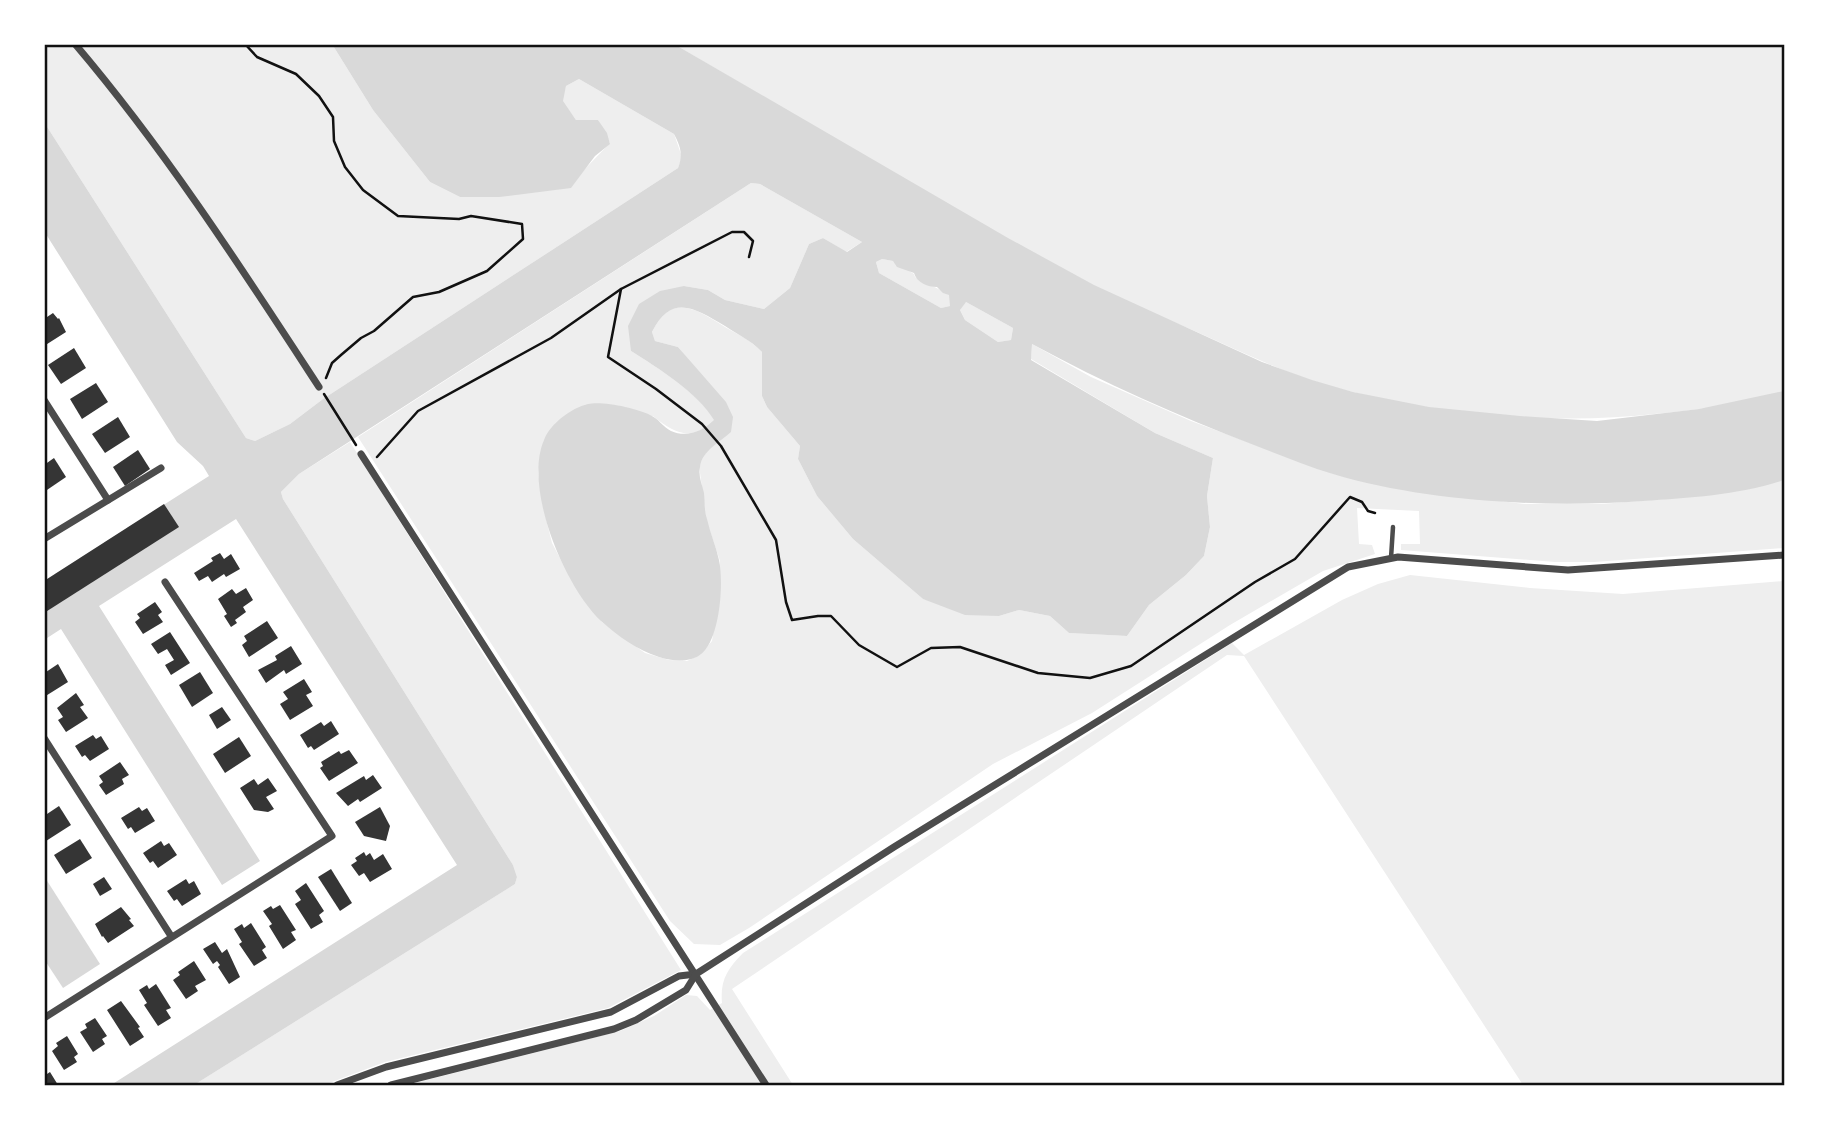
<svg xmlns="http://www.w3.org/2000/svg" width="1828" height="1129" viewBox="0 0 1828 1129" font-family="'PT Sans Narrow',sans-serif">
<rect width="100%" height="100%" fill="#fff"/>
<g fill="#eee">
<polygon points="44,44 332,44 373,110 430,182 460,197 583,171 610,143 598,120 576,120 562,101 566,86 579,79 674,134 682,157 678,168 323,399 290,424 255,441 246,438 44,122"/>
<path d="M674 44H1784V391C1743 405 1697 410 1654 414 1548 426 1415 413 1314 381 1273 368 1236 349 1197 332 1162 317 1126 302 1093 285 950 210 813 125 674 44Z"/>
<path d="M751 183 760 184 862 242 846 252 823 238 809 244 790 288 764 309 725 300 708 290 684 286 631 351C658 368 698 393 715 420 692 442 675 434 653 416L544 440 538 472 543 507 552 543 571 579 602 622 645 653 669 660 687 661 700 655 712 641 719 597 720 561 706 519 699 465 707 451 730 432 705 380 678 347 655 341 652 332C672 292 696 309 725 327 741 336 749 339 762 352V396L767 407 800 446 798 459 817 496 853 539 923 599 999 616 1019 610 1050 616 1069 633 1127 636 1149 605 1186 575 1204 556 1210 527 1207 496 1213 458 1155 433 1031 359 1032 344 1091 377 1191 421 1334 474 1398 488 1524 504H1601L1665 499 1784 480V548L1594 562H1555L1401 550V544H1420L1419 511 1357 508 1359 544 1372 545 1375 554 1323 571 1230 625 1092 713 993 764 749 928 720 945 694 944 670 921 358 437Z"/>
<polygon points="882,259 893,261 914,274 915,277 950,295 950,306 941,308 879,273 876,262"/>
<polygon points="966,302 1013,328 1011,340 998,342 965,320 960,310 962,304"/>
<polygon points="350,442 681,970 608,1008 385,1062 324,1085 194,1085 515,884 517,877 513,865 283,499 281,492 299,474"/>
<path d="M1410 575 1530 588 1623 594 1784 581V1085H1523L1244 656 1227 655 732 989 793 1085H407L620 1031 654 1016 686 995 697 996 710 1010 722 1003C720 981 727 969 743 953L1232 643 1244 655 1342 600 1378 584Z"/>
</g>
<g fill="#d9d9d9" fill-rule="evenodd">
<path d="M332 44H674L1008 238 1094 285 1262 362 1312 380 1353 392 1429 407 1520 416 1597 421 1699 409 1784 391V480C1740 495 1690 498 1643 501 1546 508 1427 502 1333 474 1306 466 1280 455 1254 445 1178 416 1104 383 1032 344L1031 360 1155 433 1213 458 1207 496 1210 527 1204 556 1186 575 1149 605 1127 636 1069 633 1050 616 1019 610 999 616 965 615 923 599 853 539 817 496 798 459 800 446 767 407 762 396V352C749 339 740 336 725 326 696 309 672 292 652 332L655 341 678 347 726 402 733 417 731 432C720 442 702 451 700 467 698 476 702 484 704 493 705 502 704 510 707 519 710 533 716 546 719 560 724 583 720 641 700 655 688 663 672 661 659 657 637 650 618 636 601 621 565 587 523 489 544 440 550 424 571 408 588 404 603 401 636 408 650 415 658 418 663 427 671 431 687 438 703 431 714 420 698 393 658 368 631 351L628 326 639 304 660 291 684 286 708 290 725 300 764 309 790 288 809 244 823 238 847 252 862 242 760 184 751 183 299 474 281 492 283 499 513 865 517 877 515 884 194 1085H111L457 865 236 519 99 606 260 861 222 885 61 629 44 640V581L209 476 203 466 177 442 44 231V122L246 438 255 441 290 424 323 399 678 168C683 155 681 147 674 134L579 79 566 86 563 101 576 120H598L607 133 610 144 595 156 571 188 499 197H460L430 182 373 110ZM882 259 893 261 897 267 914 273C917 283 928 287 937 287L943 293 949 295 950 306 941 308 879 273 876 262ZM966 302 1013 328 1011 340 998 342 965 320 960 310Z"/>
<polygon points="44,876 100,964 63,988 44,959"/>
</g>
<g fill="#353535">
<polygon points="53,313 58,319 59,318 66,332 44,346 44,319"/>
<polygon points="74,348 86,368 61,384 48,365"/>
<polygon points="96,383 108,402 82,419 70,399"/>
<polygon points="118,417 130,437 105,453 92,434"/>
<polygon points="138,450 150,469 125,486 113,467"/>
<polygon points="54,458 66,477 44,492 44,465"/>
<polygon points="164,504 179,527 44,613 44,581"/>
<polygon points="220,553 224,559 231,554 240,569 226,577 224,574 212,582 208,576 199,581 194,573 213,561 211,558"/>
<polygon points="246,588 253,600 243,607 246,612 235,620 237,623 231,627 224,616 227,614 218,599 232,589 236,594"/>
<polygon points="155,602 162,612 158,615 163,622 143,634 135,622 140,618 137,614"/>
<polygon points="267,621 278,638 249,657 242,645 247,641 244,636"/>
<polygon points="170,632 190,663 171,675 165,665 174,660 167,649 158,654 151,644"/>
<polygon points="291,646 302,664 286,674 284,670 266,683 258,670 277,660 275,656"/>
<polygon points="58,664 68,682 44,697 44,669 46,672"/>
<polygon points="200,672 213,693 192,707 179,685"/>
<polygon points="304,679 312,692 306,695 313,706 290,720 280,704 288,699 283,692"/>
<polygon points="76,693 84,705 80,707 88,718 66,732 58,720 63,717 57,708"/>
<polygon points="222,707 231,720 217,729 209,715"/>
<polygon points="331,721 339,734 314,750 311,746 308,748 300,735 321,722 324,726"/>
<polygon points="93,735 96,739 101,736 109,749 90,761 85,755 82,757 75,746"/>
<polygon points="239,737 251,756 225,773 213,754"/>
<polygon points="349,750 358,763 329,781 320,768 323,766 321,762 339,751 341,754"/>
<polygon points="120,762 129,775 122,779 124,784 106,795 99,785 103,782 99,776"/>
<polygon points="373,775 382,788 360,802 358,799 348,806 336,793 364,776 366,780"/>
<polygon points="268,778 277,791 266,797 274,809 268,812 254,810 240,788 254,779 258,785"/>
<polygon points="59,806 71,825 46,841 44,838 44,816"/>
<polygon points="139,807 142,811 147,808 155,821 135,833 131,827 128,829 121,818"/>
<polygon points="380,807 390,826 386,841 364,836 355,822"/>
<polygon points="80,839 92,858 66,874 54,855"/>
<polygon points="161,841 164,846 169,843 177,855 158,868 153,861 150,863 143,853"/>
<polygon points="364,852 366,856 370,853 374,860 383,854 392,869 370,882 364,873 359,876 351,865 357,861 355,858"/>
<polygon points="331,869 352,903 340,911 318,877"/>
<polygon points="104,877 112,889 100,896 93,884"/>
<polygon points="186,879 189,884 194,881 201,894 182,906 177,899 174,901 167,891"/>
<polygon points="306,883 324,911 319,915 323,922 311,929 295,904 301,900 295,891"/>
<polygon points="280,905 296,930 291,932 296,940 283,949 269,926 272,924 263,911 271,906 273,909"/>
<polygon points="121,907 131,919 129,920 134,926 108,943 103,936 102,937 95,924"/>
<polygon points="251,923 266,947 262,950 267,958 254,966 239,944 242,942 234,929 242,924 244,928"/>
<polygon points="215,942 222,953 227,949 240,977 229,984 218,967 220,965 217,961 213,964 203,949"/>
<polygon points="194,961 206,980 195,986 198,991 186,999 173,980 180,975 178,972"/>
<polygon points="156,984 171,1008 166,1010 171,1018 158,1026 144,1005 147,1003 139,990 147,985 149,989"/>
<polygon points="121,1001 140,1027 138,1028 144,1037 130,1046 107,1010"/>
<polygon points="95,1018 107,1036 102,1039 105,1044 93,1052 80,1032 87,1028 85,1024"/>
<polygon points="67,1036 78,1054 74,1057 77,1062 64,1070 52,1051 58,1046 56,1043"/>
<polygon points="44,1070 47,1074 50,1072 58,1085 44,1085"/>
</g>
<g fill="none" stroke-linecap="round" stroke-linejoin="round">
<g stroke="#111" stroke-width="2.5">
<polyline points="245,44 257,57 296,74 319,96 333,117 334,141 345,167 363,190 398,216 459,219 471,216 522,224 523,239 487,271 439,292 413,297 374,331 361,338 341,355 332,363 326,378"/>
<polyline points="621,289 608,357 656,389 702,424 721,446 776,540 786,602 792,620 818,616 831,616 859,645 897,667 931,648 960,647 1038,673 1090,678 1131,666 1255,582 1295,559 1350,497 1362,502 1368,511 1375,513"/>
<polyline points="324,394 356,445"/>
<polyline points="377,457 418,411 551,338 621,289 732,232 744,232 753,241 749,257"/>
</g>
<polyline stroke="#4c4c4c" stroke-width="4.5" points="1391,558 1393,527"/>
<g stroke="#4c4c4c" stroke-width="7">
<path d="M75 44C166 151 242 269 319 387"/>
<polyline points="44,400 108,500"/>
<polyline points="361,454 766,1085"/>
<polyline points="44,539 161,468"/>
<polyline points="44,738 171,936"/>
<polyline points="44,1018 332,836 165,582"/>
<polyline points="337,1085 386,1067 611,1012 679,976 696,974"/>
<polyline points="391,1085 614,1029 636,1020 686,990 696,974 894,847 1348,567 1398,557 1568,570 1784,555"/>
</g>
</g>
<rect width="1828" height="1129" fill="none" stroke="#ffffff" stroke-width="91"/>
<rect x="46" y="46" width="1737" height="1038" fill="none" stroke="#111" stroke-width="2.5"/>
</svg>
